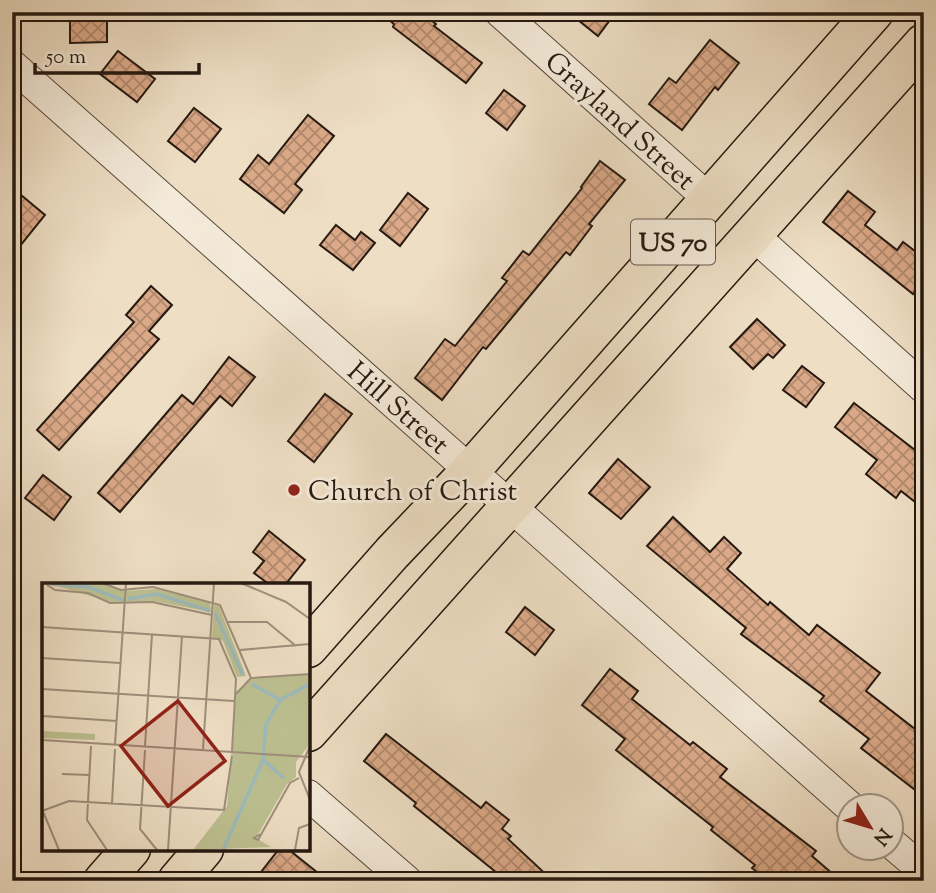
<svg xmlns="http://www.w3.org/2000/svg" width="936" height="893" viewBox="0 0 936 893" font-family="'Sorts Mill Goudy',serif">
<defs>
<pattern id="building-cross-hatch" width="8" height="8" patternUnits="userSpaceOnUse" patternTransform="scale(1.75)"><rect width="8" height="8" fill="#dba988"/><path d="M0 0l8 8M0 8l8-8" fill="none" stroke="#b1896e"/></pattern>
</defs>
<rect width="100%" height="100%" fill="#eedec4"/>
<filter id="stains"><feTurbulence type="fractalNoise" baseFrequency=".00286" numOctaves="4"/><feColorMatrix values="0 0 0 0 .2 0 0 0 0 .09 0 0 0 0 .02 0 0 0 .5 -.17"/></filter>
<radialGradient id="worn" r=".72"><stop offset=".6" stop-color="#630" stop-opacity="0"/><stop offset="1" stop-color="#630" stop-opacity=".3"/></radialGradient>
<g fill="url(#building-cross-hatch)" stroke="#251910" stroke-width="2">
<polygon points="70,12 107,12 107,42 70,43"/>
<polygon points="379,12 421,12 436,24 434,26 482,63 466,83 393,27 394,24"/>
<polygon points="568,12 616,12 598,36"/>
<polygon points="710,40 739,63 718,90 715,87 682,130 649,104 669,78 676,83"/>
<polygon points="118,51 155,79 137,102 100,74"/>
<polygon points="504,90 525,106 507,130 486,113"/>
<polygon points="194,108 221,129 195,162 168,141"/>
<polygon points="308,115 334,136 295,184 302,190 284,213 240,179 258,155 269,164"/>
<polygon points="600,161 625,180 589,224 592,226 570,255 566,252 486,349 483,347 442,400 415,378 445,339 455,346 507,281 502,278 523,251 529,255 582,188 581,187"/>
<polygon points="848,191 875,212 865,225 897,250 903,242 924,258 924,280 913,294 823,222"/>
<polygon points="408,193 428,209 400,246 380,230"/>
<polygon points="21,195 45,215 12,256 12,206"/>
<polygon points="336,225 355,240 361,232 375,243 353,270 320,245"/>
<polygon points="151,286 172,305 149,331 159,339 59,450 37,430 134,322 126,315"/>
<polygon points="757,319 785,345 773,358 768,354 753,369 730,347"/>
<polygon points="229,357 255,377 232,406 220,396 120,512 98,493 182,395 193,404"/>
<polygon points="802,366 824,383 806,407 783,390"/>
<polygon points="325,394 352,414 314,462 288,441"/>
<polygon points="854,403 924,457 924,509 901,491 896,498 866,474 877,460 835,427"/>
<polygon points="618,459 650,487 621,519 589,493"/>
<polygon points="43,475 71,497 54,520 25,498"/>
<polygon points="673,517 710,552 724,537 741,553 727,569 768,605 770,602 809,635 817,625 880,673 866,691 924,736 924,797 861,748 869,739 820,701 824,696 741,634 746,628 647,546"/>
<polygon points="269,531 305,560 285,585 270,585 254,573 264,561 253,552"/>
<polygon points="525,607 554,630 535,655 506,632"/>
<polygon points="610,669 638,691 632,699 690,745 693,742 727,769 720,777 816,851 812,856 841,881 768,881 752,868 755,865 711,830 713,827 616,750 625,739 582,705"/>
<polygon points="386,734 481,808 486,802 509,820 502,829 511,836 508,839 553,881 507,881 414,806 416,803 364,761"/>
<polygon points="279,849 288,849 328,881 273,881 261,872"/>
</g>
<g fill="none" stroke-linecap="round" stroke-linejoin="round">
<defs>
<g id="minor">
<polyline points="500,12 710,200"/>
<polyline points="12,65 849,806"/>
<polyline points="753,235 924,388"/>
<polyline points="308,795 407,881"/>
<polyline points="890,842 924,871"/>
</g>
<g id="highway">
<polyline points="308,648 392,553 471,470 874,12"/>
<polyline points="308,732 924,43"/>
<polyline points="103,881 131,849"/>
<polyline points="177,881 204,849"/>
</g>
</defs>
<use href="#minor" stroke="#574a3d" stroke-width="32"/>
<use href="#highway" stroke="#251910" stroke-width="41"/>
<use href="#minor" stroke="#f4ead9" stroke-width="30"/>
<use href="#highway" stroke="#eedec4" stroke-width="38"/>
</g>
<circle fill="#8f2418" stroke="#f4ead9" stroke-width="2.5" cx="294" cy="490" r="7"/>
<g text-anchor="middle" stroke-width="6" stroke-linejoin="round" paint-order="stroke">
<rect fill="#f4ead9" stroke="#63584c" stroke-width="2" x="631" y="219.5" width="84" height="45" rx="5"/>
<g font-size="26" font-weight="bold" fill="#251910">
<text x="673" y="251">US 70</text>
</g>
<g font-size="28" fill="#251910" stroke="#f4ead9">
<text transform="translate(621 120) rotate(42)" y="10">Grayland Street</text>
<text transform="translate(399 407) rotate(41)" y="10">Hill Street</text>
</g>
<g font-size="28" fill="#251910" stroke="#f4ead9" text-anchor="start">
<text x="308" y="500">Church of Christ</text>
</g>
</g>
<g transform="translate(42 583)">
<rect width="268" height="268" fill="#eedec4"/>
<path d="M57 0 82 8 114 6 168 19 169 29 116 19 72 20 8 1ZM172 22 177 23 204 93 195 94 181 58 170 54ZM268 91V161L254 179V194L245 201 214 255 229 264 151 267 185 223 194 109 209 95Z" fill="#bdc091"/>
<path d="M0 148 53 151V157L0 155Z" fill="#bdc091"/>
<path d="M203 239a9 9 0 1 1 18 0a9 9 0 1 1-18 0Z" fill="#bdc091"/>
<path fill="none" stroke="#9cbbbc" stroke-width="3.5" d="M9 1 46 4 81 17M86 16 115 11 168 28M173 30 201 92M210 101 238 117M221 177 242 195M181 267 221 177 224 142 238 117 268 101"/>
<path fill="none" stroke="#9e8f7c" stroke-width="2" d="M60 0 79 7 111 4 178 22 209 95M199 0 244 19 268 36M5 2 13 7 46 10 68 20 110 19 170 32M186 39H225L254 63M0 44 177 56 194 96 190 168M198 67 268 61M0 75 78 80M0 106 192 118M194 111 209 95 268 91M0 133 75 138M0 157 268 174M73 161 84 0M49 163 45 237 65 267M103 163 110 51M268 163 257 189 268 217M161 166 172 0M103 167 98 246 115 267M20 191 47 192M70 220 73 166M0 226 17 267M0 228 27 218 182 227 190 173M219 251 212 255 216 257 248 200 257 195M126 267 140 53M253 267 257 245 268 241"/>
<path fill="#8f2418" fill-opacity="0.15" stroke="#8f2418" stroke-width="3.5" d="M136 118 183 178 126 223 79 163Z"/>
<rect width="268" height="268" fill="none" stroke="#251910" stroke-width="3.5"/>
</g>
<rect width="936" height="893" fill="none" stroke="#eedec4" stroke-width="42"/>
<rect x="14" y="14" width="908" height="865" fill="none" stroke="#251910" stroke-width="3.5"/>
<rect x="21" y="21" width="894" height="851" fill="none" stroke="#251910" stroke-width="2"/>
<g transform="translate(870 827) rotate(128)"><circle r="33" fill="#f4ead9" stroke="#a19689" stroke-width="2"/>
<path d="M0-5L12 26L0 18L-12 26Z" fill="#8f2418"/>
<text y="-10" font-size="19" font-weight="bold" text-anchor="middle" fill="#251910">N</text>
</g>
<path d="M35 63v10h164v-10" fill="none" stroke="#251910" stroke-width="3.5"/>
<text x="46" y="63" font-size="21" fill="#251910" stroke="#f4ead9" stroke-width="5" paint-order="stroke">50 m</text>
<rect width="100%" height="100%" filter="url(#stains)"/>
<rect width="100%" height="100%" fill="url(#worn)"/>
</svg>
